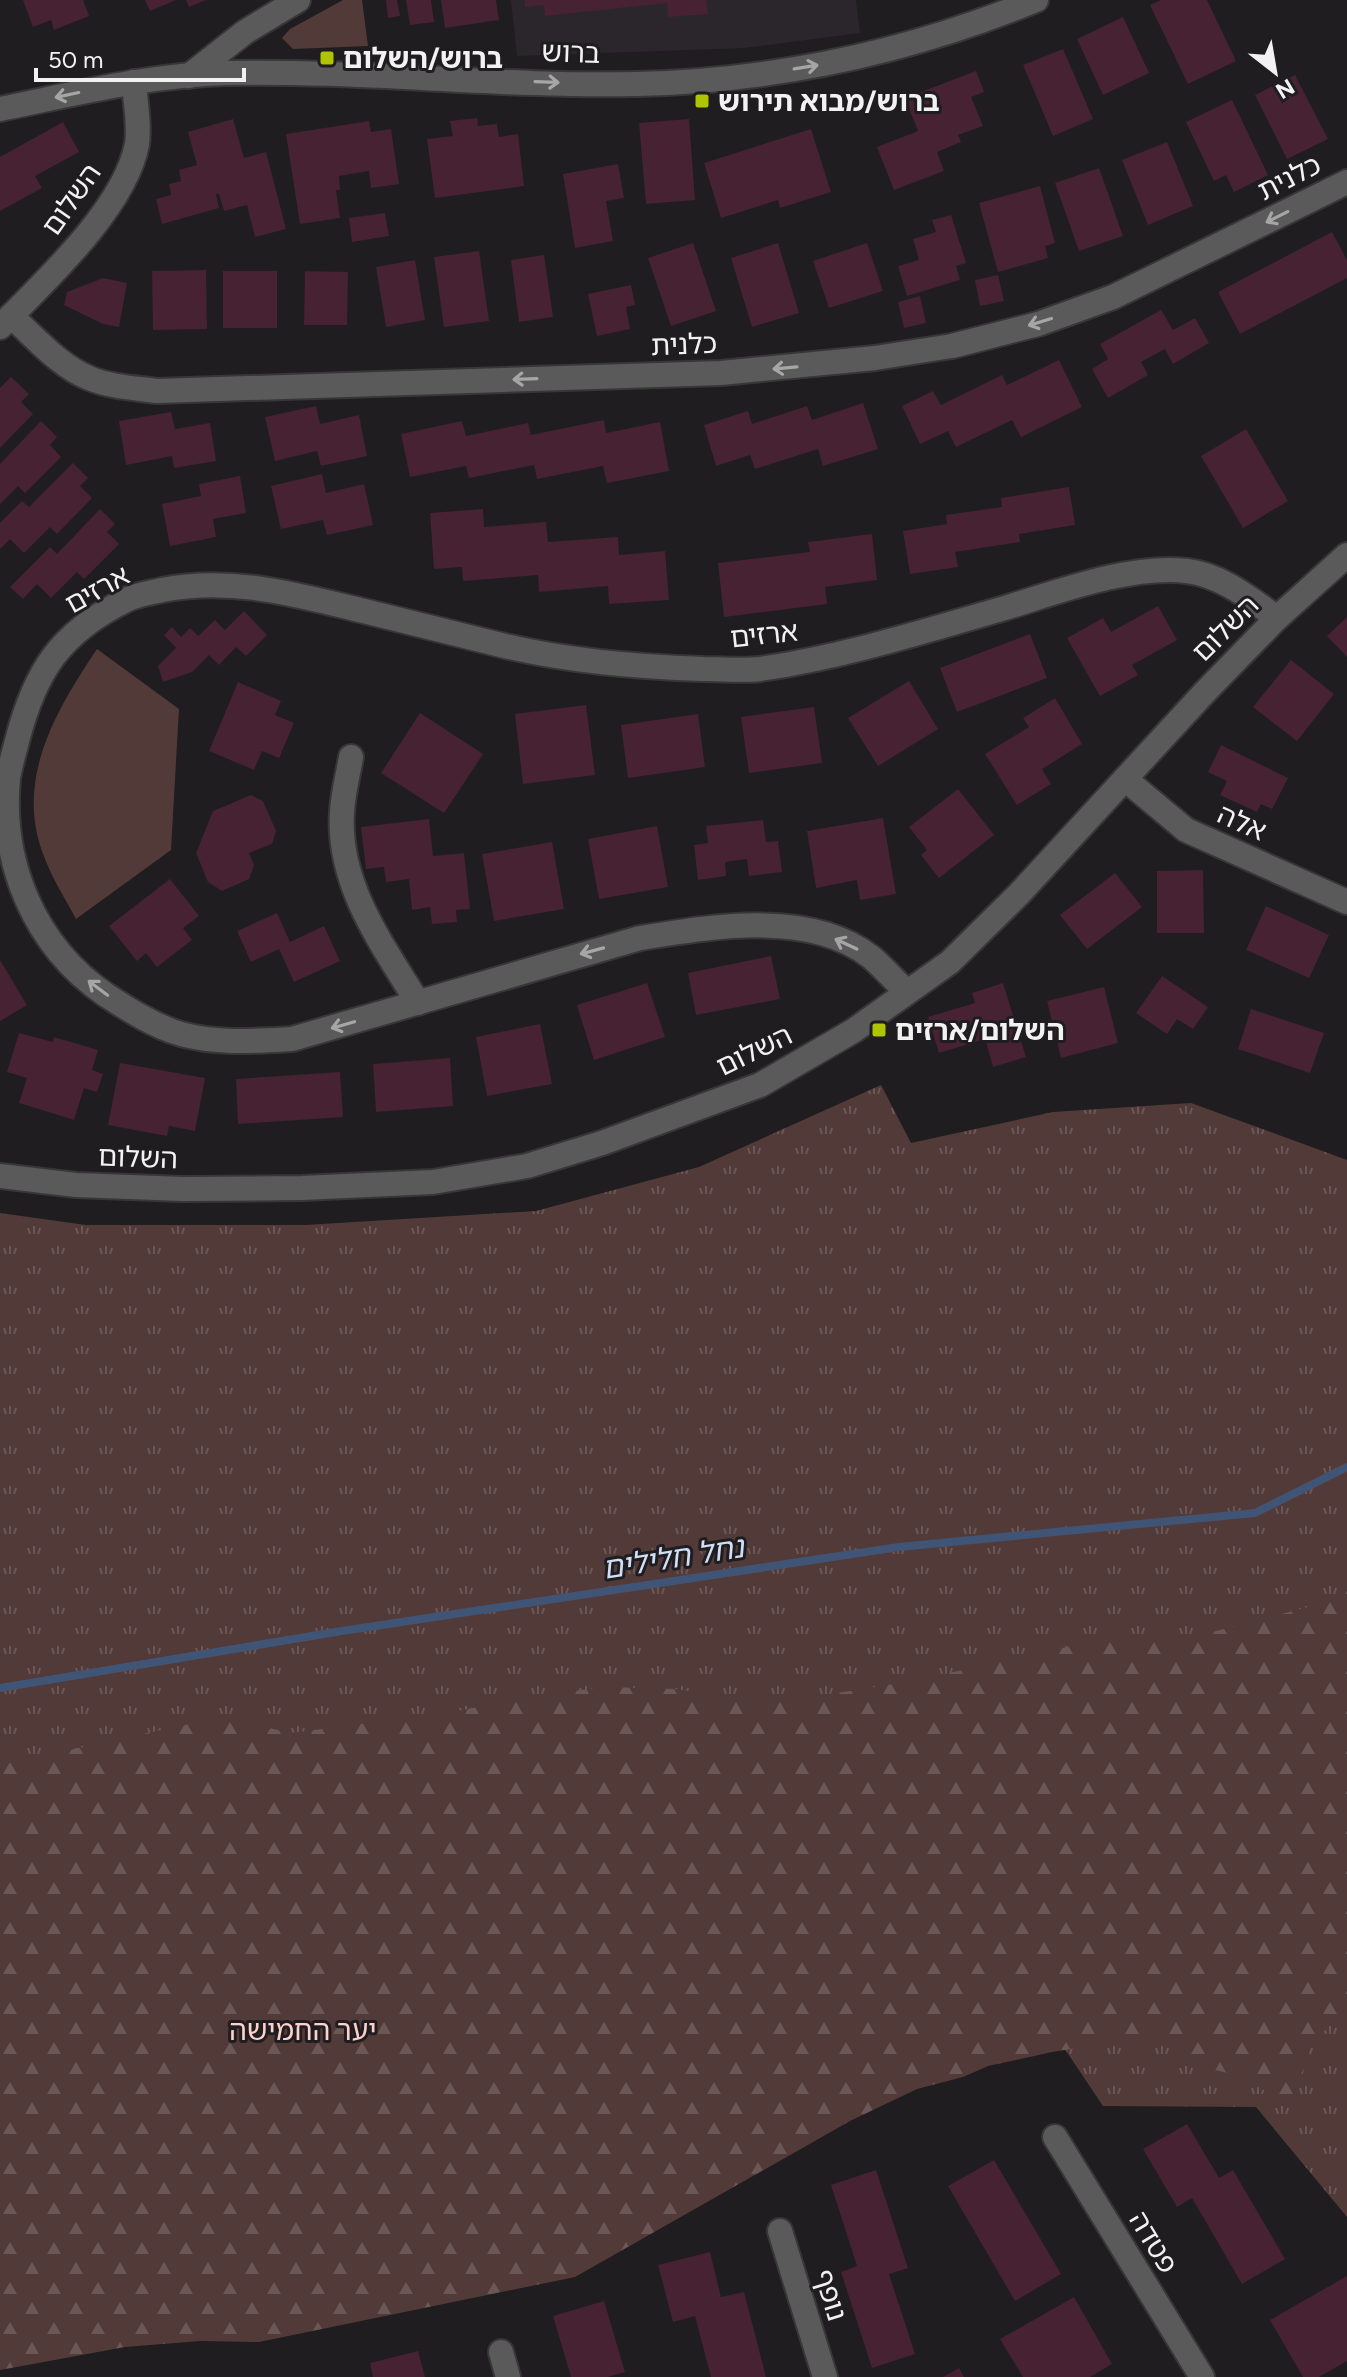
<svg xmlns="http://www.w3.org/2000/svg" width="1347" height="2377" viewBox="0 0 1347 2377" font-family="Figtree,'Noto Sans Hebrew',sans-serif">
<defs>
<pattern id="grass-tufts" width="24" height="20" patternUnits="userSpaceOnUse" patternTransform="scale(2)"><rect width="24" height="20" fill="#523a38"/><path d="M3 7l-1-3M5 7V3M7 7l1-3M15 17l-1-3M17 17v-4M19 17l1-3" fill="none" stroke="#6b5755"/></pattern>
<pattern id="forest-firs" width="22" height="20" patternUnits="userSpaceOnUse" patternTransform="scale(2)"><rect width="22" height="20" fill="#523a38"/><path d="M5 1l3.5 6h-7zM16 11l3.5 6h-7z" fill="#6b5755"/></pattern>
</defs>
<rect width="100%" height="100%" fill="#1f1d1f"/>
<polygon fill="#2b262c" points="511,0 856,0 860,33 744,48 517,56"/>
<g fill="url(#grass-tufts)">
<polygon points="881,1085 911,1143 1053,1112 1191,1103 1347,1160 1347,1618 854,1714 0,1776 0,1213 86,1225 305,1225 536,1211 699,1167"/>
<polygon points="1347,1994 1347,2217 1256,2107 1103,2106 1042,2015"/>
</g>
<path fill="url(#forest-firs)" d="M1347 1590V2009L1311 2044 1295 2102C1263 2095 1238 2070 1205 2069L1191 2054 1184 2037 1167 2033 1052 2052 988 2066 963 2077 917 2089 850 2121 575 2277 259 2342 200 2341 125 2347 0 2370V1765L222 1717 291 1733 446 1713 542 1695 604 1687 675 1689 759 1702 831 1694 913 1681 1071 1646 1205 1634 1319 1604Z"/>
<g fill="#523a38">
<polygon points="343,0 362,0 368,46 293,49 282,38 290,29"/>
<path d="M97 649 179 709 171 850 76 919C66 900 53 880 45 859 13 782 55 712 97 649Z"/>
</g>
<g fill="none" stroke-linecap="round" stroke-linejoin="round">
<polyline stroke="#405575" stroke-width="8" points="0,1688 342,1631 899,1547 1255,1513 1347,1467"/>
</g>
<g fill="#462232">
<polygon points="23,0 83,0 89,16 54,30 51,20 33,27"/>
<polygon points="145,0 176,0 150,11"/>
<polygon points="186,0 206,0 189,7"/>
<polygon points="386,0 397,0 400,16 388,18"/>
<polygon points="406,0 431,0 434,22 410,25"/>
<polygon points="441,0 496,0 499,20 445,28"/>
<polygon points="525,0 706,0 708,14 668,17 667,3 545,16 544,5 525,7"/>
<polygon points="1161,0 1207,0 1236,61 1188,84 1150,5"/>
<polygon points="1123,17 1149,73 1103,95 1077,39"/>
<polygon points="1063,49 1093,119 1053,136 1023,65"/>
<polygon points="976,71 984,92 971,97 983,126 958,135 961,142 937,152 944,171 894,190 877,147 918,131 905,98"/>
<polygon points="1295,75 1328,139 1287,159 1255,95"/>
<polygon points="1232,100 1268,175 1234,192 1226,175 1214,181 1186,122"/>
<polygon points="477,118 478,126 497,124 499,137 518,134 524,186 435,198 427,139 453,136 450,121"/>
<polygon points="233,119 244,158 266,152 286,229 255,237 247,205 224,211 219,194 216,194 219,208 162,224 156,199 171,195 169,184 181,181 179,170 197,165 188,132"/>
<polygon points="689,119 695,200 646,204 639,123"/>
<polygon points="369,121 371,132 391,129 399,184 371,188 369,171 339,176 340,190 336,190 340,218 300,224 286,134"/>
<polygon points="63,122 79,152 35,176 42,188 0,211 0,157"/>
<polygon points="811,129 831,192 780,208 778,200 721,218 704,163"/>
<polygon points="1167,142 1193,206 1148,225 1122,160"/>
<polygon points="618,164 624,198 606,201 613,241 575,248 563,174"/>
<polygon points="1099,168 1123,236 1079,251 1055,183"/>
<polygon points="1040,186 1055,243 1045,246 1048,258 998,272 979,203"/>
<polygon points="385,213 389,236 352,242 349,218"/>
<polygon points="951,215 966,263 956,266 960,280 907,296 898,266 919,260 913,239 936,232 932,220"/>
<polygon points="1332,232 1347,260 1347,278 1240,334 1218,292"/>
<polygon points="693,243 716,311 671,326 648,258"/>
<polygon points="778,243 799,313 752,327 731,258"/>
<polygon points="867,243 883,291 829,308 813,261"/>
<polygon points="479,251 489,321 444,327 434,257"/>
<polygon points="544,255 553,317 519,322 511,260"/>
<polygon points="415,260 425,320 386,327 376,267"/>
<polygon points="206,270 207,329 153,330 152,271"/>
<rect x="223" y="271" width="54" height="57"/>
<polygon points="305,271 348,272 347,325 304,325"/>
<polygon points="998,275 1004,301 980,306 975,280"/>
<polygon points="103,278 127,283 119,327 103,324 64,305 67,292"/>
<polygon points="631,285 635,305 626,307 630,329 597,336 588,294"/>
<polygon points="920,296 926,323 904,328 898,302"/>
<polygon points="1161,310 1173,330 1195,318 1209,343 1173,364 1165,349 1141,362 1148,375 1108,398 1092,369 1108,359 1100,344"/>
<polygon points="1059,360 1082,407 1021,437 1012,420 956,447 948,431 920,444 902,406 933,391 941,405 1002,375 1007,385"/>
<polygon points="11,377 29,394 21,402 33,414 0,448 0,388"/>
<polygon points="863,403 878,449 823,466 818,449 755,469 750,455 716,466 704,425 748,411 752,424 807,406 812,420"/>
<polygon points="316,406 320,424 359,415 367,456 321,466 317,451 275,461 265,417"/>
<polygon points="171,412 175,429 210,423 216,461 174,468 172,456 126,465 119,421"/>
<polygon points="604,420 606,433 660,422 669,471 607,483 603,466 537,479 534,465 469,478 466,466 410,477 401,434 462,421 466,436 528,423 531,435"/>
<polygon points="41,421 57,437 50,445 61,457 25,493 18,486 0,504 0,464"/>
<polygon points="1246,429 1288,501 1243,528 1201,456"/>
<polygon points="73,463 88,478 80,486 92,498 57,534 50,527 24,553 10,539 0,549 0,523 22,501 29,507"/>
<polygon points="322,474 326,493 364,484 373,525 327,535 323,520 281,529 271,486"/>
<polygon points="240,476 246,513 213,519 216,537 170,546 162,504 201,496 199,484"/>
<polygon points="1069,487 1075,525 1019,534 1020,542 955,552 958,567 910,574 903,531 947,524 946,515 1002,507 1001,498"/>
<polygon points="100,509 115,524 107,532 119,544 84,579 77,572 51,598 37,584 23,599 10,587 50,547 57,554"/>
<polygon points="483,509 484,527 546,522 548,542 618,537 619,555 665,551 669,600 609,604 608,586 539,592 538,575 463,581 462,567 434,569 430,513"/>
<polygon points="872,534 877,580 825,587 827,604 724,617 718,563 810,552 808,542"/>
<polygon points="1158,606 1177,640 1132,665 1138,675 1100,696 1067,638 1103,618 1111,632"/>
<polygon points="244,611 267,635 246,656 236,647 219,665 209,655 192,672 163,682 158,666 176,648 164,635 172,627 181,637 190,628 198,636 215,620 225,630"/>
<polygon points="1347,617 1347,657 1327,636"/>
<polygon points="1030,634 1047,678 957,712 940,668"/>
<polygon points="1291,660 1334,694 1297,741 1253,707"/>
<polygon points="909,681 938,729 878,766 848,718"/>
<polygon points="238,682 281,701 275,715 294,723 279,758 262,751 254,770 209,751"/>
<polygon points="1055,698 1082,744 1042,769 1051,784 1017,805 985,754 1029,727 1023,718"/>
<polygon points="586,705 595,775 523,784 515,714"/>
<polygon points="814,707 822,763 749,773 741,717"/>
<polygon points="420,713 483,754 444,813 381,773"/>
<polygon points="698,714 705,767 628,778 621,725"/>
<polygon points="1221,745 1288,778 1272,809 1261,804 1257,812 1220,795 1227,781 1208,772"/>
<polygon points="958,789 994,835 939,878 921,855 927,850 909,827"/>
<polygon points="251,795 263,801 276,831 272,844 249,853 254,865 249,879 222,891 208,882 196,853 213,811"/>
<polygon points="883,818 896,894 860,900 857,880 816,888 807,831"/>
<polygon points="429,819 433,856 464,853 470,909 456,910 457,922 432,924 430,907 412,910 409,879 386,882 384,867 366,869 361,827"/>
<polygon points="763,820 766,842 778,841 782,872 749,876 747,859 725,862 726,876 698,880 694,845 708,843 706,826"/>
<polygon points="657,826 668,887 599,899 588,839"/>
<polygon points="552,842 564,909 494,921 482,854"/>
<polygon points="1203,870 1204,933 1157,933 1157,871"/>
<polygon points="1115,873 1142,907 1087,949 1060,915"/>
<polygon points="170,879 199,916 183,928 192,940 157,967 146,953 137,961 109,926"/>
<polygon points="1266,906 1329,935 1309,978 1246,950"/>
<polygon points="277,913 290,942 324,926 340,961 294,982 279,949 251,962 237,931"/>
<polygon points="771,956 780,999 696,1015 688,973"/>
<polygon points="0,960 27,1005 0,1021"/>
<polygon points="1162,976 1208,1007 1193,1029 1177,1019 1167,1034 1136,1013"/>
<polygon points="647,983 665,1037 594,1060 577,1005"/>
<polygon points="1003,983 1026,1057 993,1067 985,1039 939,1053 928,1017 975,1003 972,993"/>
<polygon points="1104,987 1118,1043 1061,1058 1047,1001"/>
<polygon points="1251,1009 1324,1033 1310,1073 1238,1049"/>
<polygon points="540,1024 552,1084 487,1096 476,1037"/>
<polygon points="19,1033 53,1042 54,1037 98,1050 92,1070 103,1074 97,1092 84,1088 74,1120 19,1103 27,1078 7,1072"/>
<polygon points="450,1058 453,1106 376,1112 373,1064"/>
<polygon points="120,1063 205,1078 195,1131 169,1126 167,1136 108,1125"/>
<polygon points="340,1072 343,1117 238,1124 236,1079"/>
<polygon points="1187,2124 1219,2178 1233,2170 1285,2259 1242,2284 1192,2198 1177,2207 1143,2149"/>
<polygon points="994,2160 1061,2274 1015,2301 948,2186"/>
<polygon points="876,2170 908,2268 889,2274 915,2354 872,2368 841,2272 857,2266 831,2185"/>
<polygon points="710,2252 721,2297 744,2292 766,2377 711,2377 695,2316 673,2322 658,2265"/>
<polygon points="1347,2276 1347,2361 1319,2377 1303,2377 1270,2320"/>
<polygon points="1074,2297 1112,2364 1090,2377 1023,2377 1000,2339"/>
<polygon points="604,2301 625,2372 608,2377 571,2377 553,2316"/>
<polygon points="418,2351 425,2377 373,2377 370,2363"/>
<polygon points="959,2368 964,2377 943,2377"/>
</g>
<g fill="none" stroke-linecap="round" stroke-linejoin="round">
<defs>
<g id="minor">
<polyline points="189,76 245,32 298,0"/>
<path d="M0 109C74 94 150 75 226 73 363 70 500 87 637 84 774 81 909 52 1036 0"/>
<path d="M11 316C35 337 59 366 89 378 110 387 135 388 157 391L721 373 875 358 952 346 1038 324 1113 297 1347 182"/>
<path d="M0 327C44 282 125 208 137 144 140 125 135 101 134 82"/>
<path d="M351 757C348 775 343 793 342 812 337 884 382 944 418 1003"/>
<polyline points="1125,779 1186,830 1347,902"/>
<path d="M907 992C895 981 884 968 871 957 810 909 710 927 640 938L292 1039C255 1041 217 1044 181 1034 154 1026 129 1010 106 995 35 946 0 864 8 778 10 766 14 753 17 741 35 671 60 633 126 600 138 594 150 593 162 590 232 576 297 595 364 611 410 622 455 634 501 645 567 661 636 667 704 669 723 669 742 671 760 669 843 657 924 631 1005 608 1057 592 1132 564 1187 571 1221 575 1249 598 1277 618"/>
<polyline points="0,1176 76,1185 183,1189 302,1188 433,1182 527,1166 602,1143 760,1085 853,1031 950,962 1020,893 1204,693 1277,618 1347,555"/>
<polyline points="1055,2137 1202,2377"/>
<polyline points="780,2231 825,2377"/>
<polyline points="501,2352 508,2377"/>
</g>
</defs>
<use href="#minor" stroke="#383738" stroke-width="28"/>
<use href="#minor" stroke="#5a5a5b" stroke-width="24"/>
</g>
<defs><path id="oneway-shaft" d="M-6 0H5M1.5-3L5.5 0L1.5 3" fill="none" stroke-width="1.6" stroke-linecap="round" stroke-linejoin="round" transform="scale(2)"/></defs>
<g stroke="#a6a6a7">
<use href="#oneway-shaft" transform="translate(806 67) rotate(-9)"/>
<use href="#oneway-shaft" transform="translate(547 82) rotate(2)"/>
<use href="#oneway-shaft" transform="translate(67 95) rotate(168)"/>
<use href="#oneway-shaft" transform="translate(1277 217) rotate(153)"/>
<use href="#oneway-shaft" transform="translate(1040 322) rotate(163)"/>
<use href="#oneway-shaft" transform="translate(785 368) rotate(175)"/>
<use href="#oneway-shaft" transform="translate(525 379) rotate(178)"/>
<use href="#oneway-shaft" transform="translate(846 944) rotate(-155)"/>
<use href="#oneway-shaft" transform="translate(592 951) rotate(165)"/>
<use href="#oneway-shaft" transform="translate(98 988) rotate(-143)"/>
<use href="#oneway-shaft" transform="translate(343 1025) rotate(164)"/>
</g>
<g fill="#b0c502" stroke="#1f1d1f" stroke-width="3">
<rect x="319" y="50" width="16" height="16" rx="4"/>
<rect x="694" y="93" width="16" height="16" rx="4"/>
<rect x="871" y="1022" width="16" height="16" rx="4"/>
</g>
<g text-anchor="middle" stroke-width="6" stroke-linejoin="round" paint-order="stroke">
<g font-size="28" fill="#f3f2f3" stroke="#1f1d1f">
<text transform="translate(571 52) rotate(2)" y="10">ברוש</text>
<text transform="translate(1289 177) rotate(-27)" y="10">כלנית</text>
<text transform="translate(71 199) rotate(-55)" y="10">השלום</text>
<text transform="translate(684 344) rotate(-2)" y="10">כלנית</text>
<text transform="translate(97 589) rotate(-29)" y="10">ארזים</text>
<text transform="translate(1225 628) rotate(-45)" y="10">השלום</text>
<text transform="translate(764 634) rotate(-6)" y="10">ארזים</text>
<text transform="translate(1242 822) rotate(24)" y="10">אלה</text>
<text transform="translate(754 1050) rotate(-26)" y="10">השלום</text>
<text transform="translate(138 1157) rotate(2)" y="10">השלום</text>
<text transform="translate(1154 2242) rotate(59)" y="10">פטדה</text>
<text transform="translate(831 2295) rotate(73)" y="10">נופף</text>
</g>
<g font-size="28" font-weight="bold" fill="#f3f2f3" stroke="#1f1d1f" text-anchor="start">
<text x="343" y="68">ברוש/השלום</text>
<text x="718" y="111">ברוש/מבוא תירוש</text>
<text x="895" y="1040">השלום/ארזים</text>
</g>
<g font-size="28" fill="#fed0cc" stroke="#1f1d1f">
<text x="303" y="2040">יער החמישה</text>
</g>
<g font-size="30" font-style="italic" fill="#d0dff6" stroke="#1f1d1f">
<text transform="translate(673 1558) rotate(-9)" y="10">נחל חלילים</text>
</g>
</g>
<g transform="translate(1275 72) rotate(149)" stroke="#1f1d1f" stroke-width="6" paint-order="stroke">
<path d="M0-6L14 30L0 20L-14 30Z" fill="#f3f2f3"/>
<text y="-12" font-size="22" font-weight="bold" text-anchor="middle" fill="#f3f2f3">N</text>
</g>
<path d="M36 68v12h208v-12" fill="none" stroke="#f3f2f3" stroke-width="4"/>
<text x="48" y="68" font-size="24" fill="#f3f2f3" stroke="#1f1d1f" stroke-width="6" paint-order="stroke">50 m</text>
</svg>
